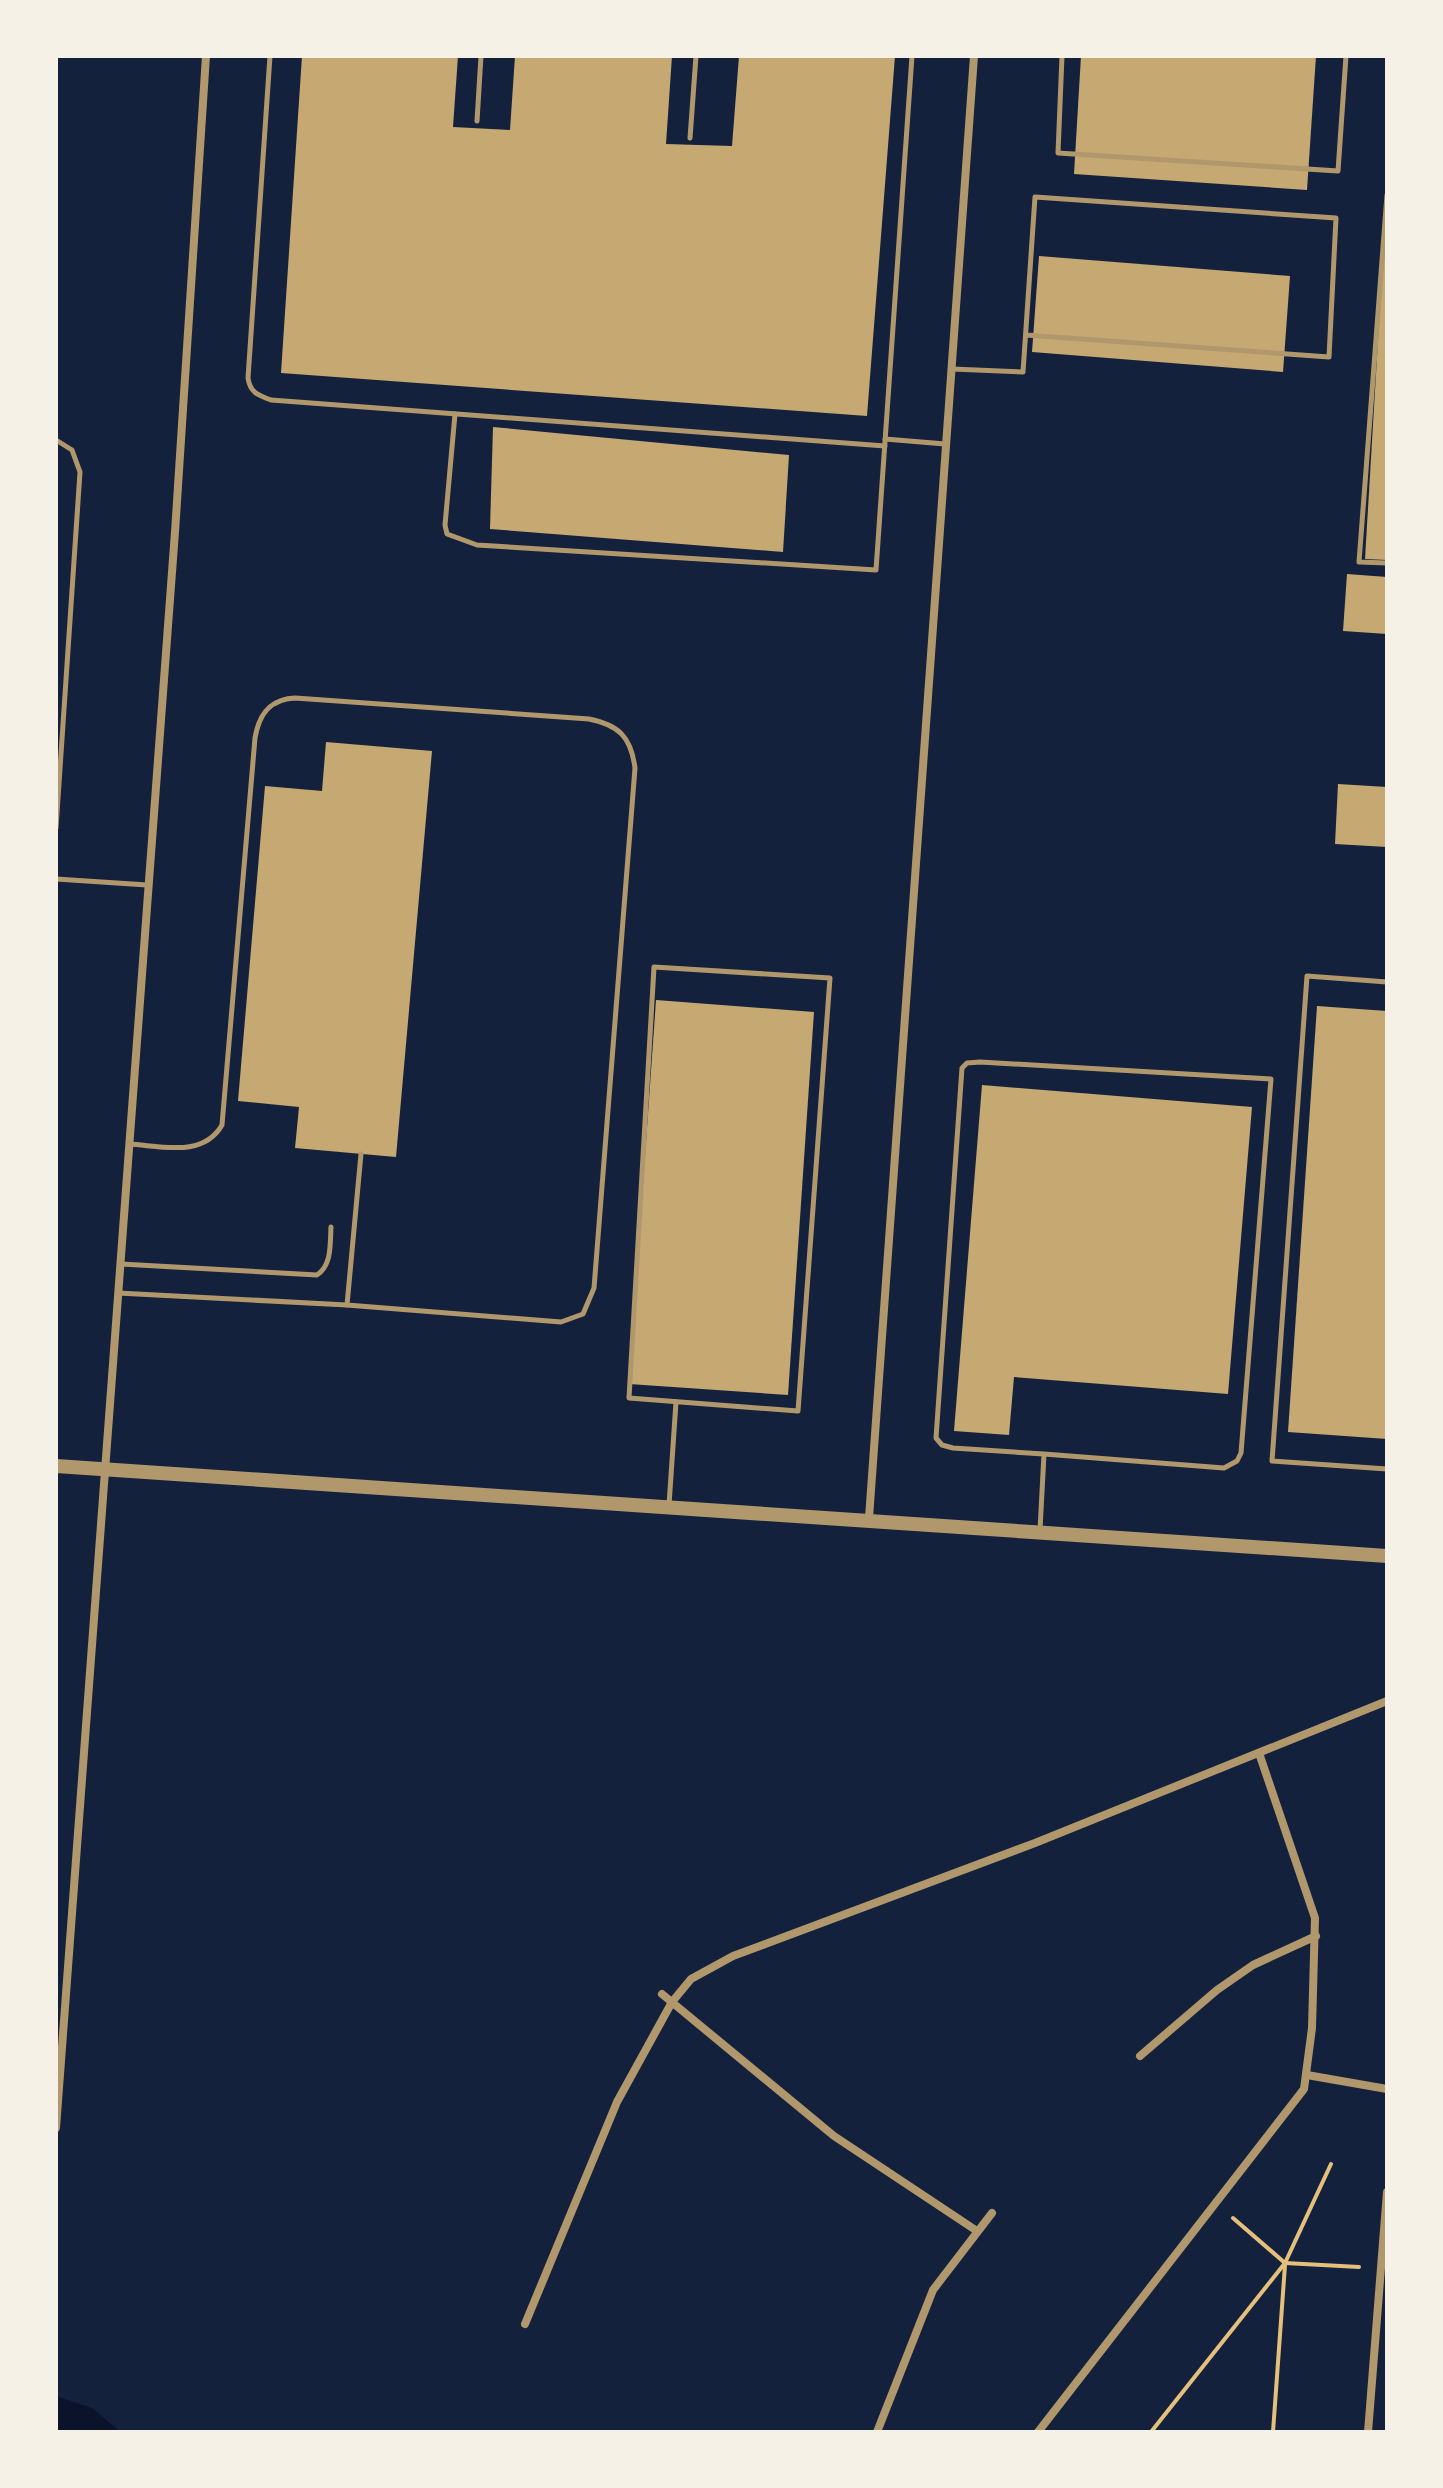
<svg xmlns="http://www.w3.org/2000/svg" width="1443" height="2488" viewBox="0 0 1443 2488" font-family="Georgia,serif">
<rect width="100%" height="100%" fill="#14213d"/>
<polygon fill="#0b132b" points="56,2396 92,2408 121,2432 56,2432"/>
<g fill="#c6a872">
<polygon points="302,56 458,56 453,127 510,130 515,56 672,56 666,144 732,146 739,56 895,56 867,416 281,373"/>
<polygon points="1081,56 1316,56 1307,190 1074,174"/>
<polygon points="1385,223 1387,223 1387,560 1365,559"/>
<polygon points="1039,256 1290,276 1283,372 1032,352"/>
<polygon points="493,427 789,455 783,552 490,529"/>
<polygon points="1347,574 1387,577 1387,634 1343,631"/>
<polygon points="326,742 432,751 396,1157 295,1148 299,1107 238,1101 265,786 322,791"/>
<polygon points="1338,784 1387,787 1387,847 1335,844"/>
<polygon points="656,1000 814,1012 788,1395 629,1384"/>
<polygon points="1317,1006 1387,1011 1387,1439 1288,1432"/>
<polygon points="982,1085 1252,1107 1228,1394 1014,1377 1009,1435 954,1431"/>
</g>
<g fill="none" stroke-linecap="round" stroke-linejoin="round">
<g stroke="#e5c07b" stroke-width="4">
<polyline points="1233,2218 1285,2263 1331,2164"/>
<polyline points="1285,2263 1359,2267"/>
<polyline points="1151,2432 1285,2263"/>
<polyline points="1273,2432 1285,2265"/>
</g>
<g stroke="#b1986c" stroke-width="5">
<path d="M270 56 248 378C250 392 257 395 271 400L885 446"/>
<polyline points="1062,56 1058,153 1338,171 1346,56"/>
<polyline points="477,121 481,56"/>
<polyline points="690,138 696,56"/>
<polyline points="1387,195 1359,562 1387,563"/>
<polyline points="952,369 1023,372 1035,197 1336,218 1329,357 1026,335"/>
<polyline points="455,414 445,525 447,534 477,545 876,570 912,56"/>
<polyline points="885,439 945,444"/>
<polyline points="56,440 72,450 80,472 56,828"/>
<polyline points="56,879 147,885"/>
<polygon points="654,967 830,978 798,1411 629,1398"/>
<polyline points="1387,982 1307,976 1272,1461 1387,1469"/>
<path d="M129 1144C162 1146 203 1158 222 1125L255 738C259 714 270 699 295 698L589 719C619 725 631 737 635 768L594 1288 583 1314 561 1322 347 1305 361 1154"/>
<path d="M121 1264 317 1275C332 1265 330 1244 331 1227"/>
<polyline points="118,1293 347,1305"/>
<polyline points="669,1505 676,1402"/>
<polyline points="1040,1530 1044,1454 953,1448 942,1445 936,1438 962,1068 967,1063 980,1062 1271,1079 1241,1453 1237,1461 1224,1468 1044,1454"/>
</g>
<g stroke="#b1986c" stroke-width="8">
<polyline points="869,1518 974,56"/>
<polyline points="662,1994 834,2136 977,2231"/>
<polyline points="1140,2056 1217,1990 1253,1965 1316,1936"/>
<polyline points="1307,2075 1387,2089"/>
<polyline points="56,2128 175,532 206,56"/>
<polyline points="525,2324 617,2102 672,2002 691,1979 733,1956 1035,1843 1387,1701"/>
<polyline points="877,2432 933,2290 992,2213"/>
<polyline points="1038,2432 1304,2089 1312,2028 1315,1918 1259,1753"/>
<polyline points="1368,2432 1387,2192"/>
</g>
<polyline stroke="#b1986c" stroke-width="14" points="56,1466 1387,1556"/>
</g>
<rect width="1443" height="2488" fill="none" stroke="#f6f1e7" stroke-width="116"/>
</svg>
